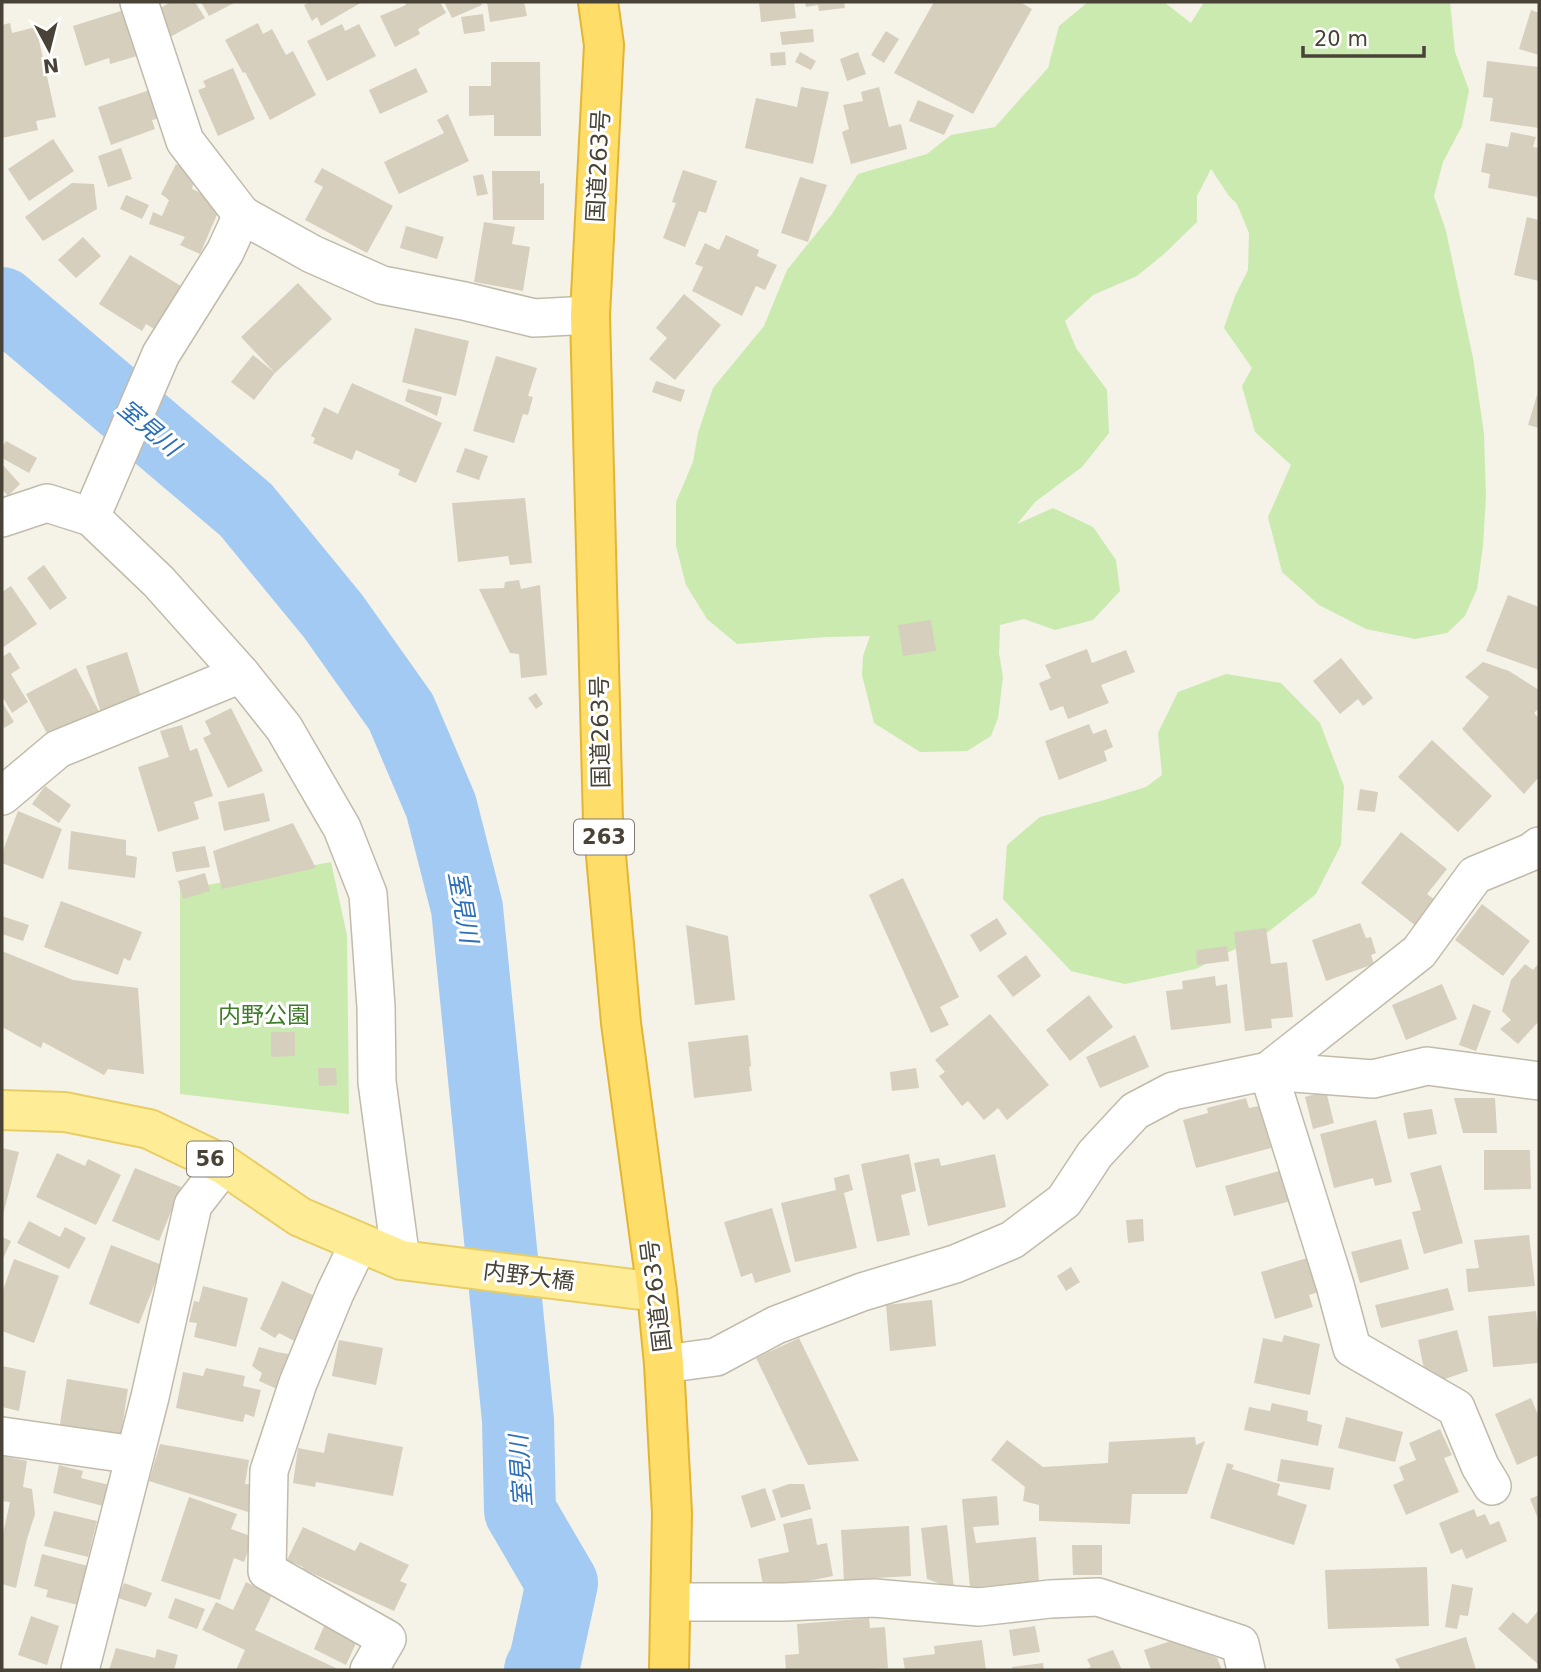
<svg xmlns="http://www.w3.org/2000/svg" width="1541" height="1672" viewBox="0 0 1541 1672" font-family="'DejaVu Sans','Noto Sans JP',sans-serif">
<rect width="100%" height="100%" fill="#f5f2e8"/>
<g fill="#caeab0">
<polygon points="1088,2 1164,2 1191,23 1204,2 1450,2 1455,52 1469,90 1462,126 1443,162 1434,196 1446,231 1473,358 1484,434 1486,495 1483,546 1477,589 1465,616 1447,633 1415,639 1366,629 1319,605 1282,572 1268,517 1291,465 1255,432 1242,386 1252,368 1224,328 1235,296 1248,270 1249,233 1237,204 1229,196 1211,169 1197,196 1197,222 1164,254 1137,276 1093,295 1065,321 1076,348 1107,390 1109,433 1082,467 1035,502 1017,524 1053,508 1093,527 1116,560 1120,591 1093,620 1055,630 1024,619 1000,625 999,653 1003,677 998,718 991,736 967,751 920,752 874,723 862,675 863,656 870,636 827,637 737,644 707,619 686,585 676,546 676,502 693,462 698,433 713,388 764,326 787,270 832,214 858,174 927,154 951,135 995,127 1048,68 1059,26"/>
<polygon points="1226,674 1281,683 1320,723 1344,786 1341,845 1316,894 1268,932 1196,969 1125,984 1071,971 1003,899 1007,845 1040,817 1101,801 1146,787 1162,775 1158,733 1178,692"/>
<polygon points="331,862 347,935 349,1114 180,1094 180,890"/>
</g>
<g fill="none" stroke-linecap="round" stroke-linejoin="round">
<polyline stroke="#a3caf3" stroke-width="72" points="2,303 246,510 333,616 401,712 441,806 467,908 518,1420 520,1511 562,1583 545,1661 540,1670"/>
</g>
<g fill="#d7cfbd">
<polygon points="169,2 195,2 205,18 170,37 155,11 169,3"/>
<polygon points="201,2 236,2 209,16"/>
<polygon points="310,2 362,2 321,26 317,17 312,21 304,5"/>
<polygon points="405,2 440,2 446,13 418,29 420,34 395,47 380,16 406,5"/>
<polygon points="444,2 480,2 482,5 452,18"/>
<polygon points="487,2 524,2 527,16 490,22"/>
<polygon points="759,2 794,2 796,18 761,22"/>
<polygon points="805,2 844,2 845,8 819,11 818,5 806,7"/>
<polygon points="934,2 1020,2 1032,9 973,114 894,73"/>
<polygon points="124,10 137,56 110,64 109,58 85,66 73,26"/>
<polygon points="1531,10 1539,13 1539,55 1519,49"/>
<polygon points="483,14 485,31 464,34 461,17"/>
<polygon points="10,23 12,33 36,27 56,117 36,121 38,130 2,138 2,25"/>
<polygon points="258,23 263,34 272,29 286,55 293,51 316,95 270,120 245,72 243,73 225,40"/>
<polygon points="342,24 345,31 359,24 376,56 327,81 307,41"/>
<polygon points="813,29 814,42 782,45 780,32"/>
<polygon points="886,31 899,39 884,63 871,55"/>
<polygon points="785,52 786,65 771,66 770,53"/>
<polygon points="800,52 816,61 811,70 795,62"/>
<polygon points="858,52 866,74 847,81 840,59"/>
<polygon points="1487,61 1539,67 1539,128 1490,121 1493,98 1483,97"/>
<polygon points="491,62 540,62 541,136 494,136 494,115 469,116 469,86 491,86"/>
<polygon points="233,68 255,119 218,136 198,90 206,87 203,81"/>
<polygon points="416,68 428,92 380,114 369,90"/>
<polygon points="801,87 829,92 813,164 745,148 756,98 797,107"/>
<polygon points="879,87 889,127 901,124 907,149 851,164 842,132 849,129 843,105 863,101 861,92"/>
<polygon points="150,90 160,118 152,120 155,129 111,145 98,107"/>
<polygon points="918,100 954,115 944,135 909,121"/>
<polygon points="448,114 469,161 399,194 384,162 444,133 437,120"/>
<polygon points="1511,132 1536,137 1533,147 1539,148 1539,187 1537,197 1488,188 1490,174 1481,172 1486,143 1508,147"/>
<polygon points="53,139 74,171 29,201 8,169"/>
<polygon points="121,148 132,179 108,187 98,156"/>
<polygon points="176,164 196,172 192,189 213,198 219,210 200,254 180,245 185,237 149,224 153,212 162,216 169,200 161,194"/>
<polygon points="322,168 393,206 367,253 305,220 323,187 314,182"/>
<polygon points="683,170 717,181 706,213 699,211 685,247 663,238 676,203 672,202"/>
<polygon points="492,171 540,171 540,184 544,183 544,220 493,220"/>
<polygon points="483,174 488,194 477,196 473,176"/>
<polygon points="800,177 827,185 808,242 781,233"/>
<polygon points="72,183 94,184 97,209 43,241 25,217"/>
<polygon points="126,195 149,205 142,219 120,209"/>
<polygon points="1527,217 1539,220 1539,281 1514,275"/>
<polygon points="484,222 515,227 512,244 530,247 523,291 474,282"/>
<polygon points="406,226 444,237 437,259 400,248"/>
<polygon points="726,235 759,250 757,256 777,265 765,290 756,286 742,316 692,291 703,267 695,264 705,243 719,250"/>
<polygon points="83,237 101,256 76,278 58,260"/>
<polygon points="130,255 181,286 154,329 146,324 142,331 99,304"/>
<polygon points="298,283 332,319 275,373 241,337"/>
<polygon points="684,294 721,325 675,380 649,359 667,338 656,328"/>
<polygon points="415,328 469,341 456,396 402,382"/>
<polygon points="253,355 275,373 254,400 231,382"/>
<polygon points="496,356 537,368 528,396 533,397 528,415 523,414 514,443 473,431"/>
<polygon points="656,381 685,390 681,402 652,392"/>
<polygon points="352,383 442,423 416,483 398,475 400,470 356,450 352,460 313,443 315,438 311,436 324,407 338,414"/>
<polygon points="408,389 442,397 437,416 405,401"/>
<polygon points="1537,395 1539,396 1539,428 1528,425"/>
<polygon points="6,441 37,458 29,473 2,458 2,448"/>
<polygon points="465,448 488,456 479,480 456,472"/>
<polygon points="2,464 20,484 8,496 2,489"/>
<polygon points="525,498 532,563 510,565 508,556 458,562 452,503"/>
<polygon points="44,565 67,598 50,610 27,578"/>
<polygon points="519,580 521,589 540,585 547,675 521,678 519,654 510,653 479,589 504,588 505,582"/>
<polygon points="11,586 37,624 2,648 2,592"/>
<polygon points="1508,595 1539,607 1539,670 1486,651"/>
<polygon points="931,620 936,651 903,656 898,625"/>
<polygon points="1087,649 1092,663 1126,650 1135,672 1101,685 1109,703 1068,719 1063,706 1050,711 1039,683 1051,678 1045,665"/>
<polygon points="10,652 20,668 11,674 28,702 12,713 2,696 2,657"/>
<polygon points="127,652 144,706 103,719 86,666"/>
<polygon points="1341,658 1373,698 1363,706 1358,699 1340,714 1313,681"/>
<polygon points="1483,662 1509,671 1539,690 1539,708 1534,713 1539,718 1539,777 1524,794 1462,729 1489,697 1465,677"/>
<polygon points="76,668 101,715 51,741 26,694"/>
<polygon points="536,693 543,704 536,709 528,698"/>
<polygon points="2,702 14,722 4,728 2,724"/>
<polygon points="231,708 263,771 228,788 203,738 211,734 205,721"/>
<polygon points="1089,724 1093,734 1106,729 1113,747 1104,751 1107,761 1059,780 1045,741"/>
<polygon points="182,725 190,751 197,748 213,796 194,802 199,819 158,832 138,767 169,757 160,731"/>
<polygon points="1432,740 1492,796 1458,832 1398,777"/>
<polygon points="45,786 71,805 59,823 32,804"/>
<polygon points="1360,789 1378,792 1375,812 1357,810"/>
<polygon points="264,793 270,821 224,831 218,802"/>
<polygon points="18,811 62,829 43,879 2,863 2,853"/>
<polygon points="293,823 316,868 222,889 213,851"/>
<polygon points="71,831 126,840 126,855 137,857 135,878 68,869"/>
<polygon points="1401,832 1447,869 1427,894 1435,900 1416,926 1361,883"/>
<polygon points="205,846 210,867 176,872 172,852"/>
<polygon points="205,873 210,891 183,899 178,881"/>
<polygon points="903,878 959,997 940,1007 949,1025 931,1033 869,895"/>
<polygon points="61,901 142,932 130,961 124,958 118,975 44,947"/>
<polygon points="1482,904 1530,941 1503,976 1455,940"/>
<polygon points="2,916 29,925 23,941 2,934"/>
<polygon points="997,918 1007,934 980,952 970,935"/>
<polygon points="1360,923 1366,938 1371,937 1376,953 1371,955 1374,964 1326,981 1312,940"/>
<polygon points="686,925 728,936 735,1000 695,1005"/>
<polygon points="1266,928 1271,964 1287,962 1293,1017 1271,1019 1272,1028 1245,1031 1234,932"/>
<polygon points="1227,946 1229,961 1197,965 1196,950"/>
<polygon points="2,951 73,980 138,988 144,1074 108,1069 104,1075 43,1042 41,1048 2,1027"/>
<polygon points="1026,955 1041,976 1013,997 997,976"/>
<polygon points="1539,963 1539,1021 1518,1044 1500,1029 1511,1020 1502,1011 1511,980 1525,964 1533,970"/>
<polygon points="1215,976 1216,986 1227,984 1231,1023 1171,1030 1166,991 1183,989 1182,981"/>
<polygon points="1442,984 1457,1019 1406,1040 1392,1005"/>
<polygon points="1089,995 1113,1027 1070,1061 1046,1030"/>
<polygon points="1473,1004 1491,1011 1476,1051 1459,1045"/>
<polygon points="990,1014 1049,1085 1007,1120 998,1108 984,1120 968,1101 962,1106 939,1076 945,1072 935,1060"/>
<polygon points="271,1032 295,1032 295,1056 271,1057"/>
<polygon points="748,1035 751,1066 749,1067 752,1091 694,1098 688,1042"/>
<polygon points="1135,1035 1149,1067 1100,1088 1086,1057"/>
<polygon points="318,1068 336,1068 337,1085 319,1086"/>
<polygon points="916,1068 919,1088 892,1091 890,1072"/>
<polygon points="1326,1091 1334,1123 1313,1129 1305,1097"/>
<polygon points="1246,1098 1249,1108 1259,1106 1271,1148 1196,1168 1183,1120 1208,1113 1207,1108"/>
<polygon points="1454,1098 1495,1098 1497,1133 1463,1133"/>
<polygon points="1432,1109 1437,1134 1408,1139 1403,1113"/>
<polygon points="1376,1120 1392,1182 1375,1186 1373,1178 1334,1188 1320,1134"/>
<polygon points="2,1148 19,1152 3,1215 2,1215"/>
<polygon points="1484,1150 1530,1150 1531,1189 1484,1190"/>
<polygon points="57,1153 85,1166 88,1159 121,1175 96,1225 36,1197"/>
<polygon points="909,1154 916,1191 901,1195 910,1235 877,1242 861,1164"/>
<polygon points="995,1154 1006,1207 928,1226 914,1163 939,1158 941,1166"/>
<polygon points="1441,1165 1463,1243 1424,1254 1412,1212 1421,1210 1410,1173"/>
<polygon points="135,1168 181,1187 159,1241 112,1221"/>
<polygon points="1283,1170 1291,1201 1234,1216 1225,1186"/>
<polygon points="849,1174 853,1190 844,1193 857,1248 795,1262 781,1203 836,1190 834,1178"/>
<polygon points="772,1208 791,1272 755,1283 752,1273 741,1277 724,1222"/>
<polygon points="1143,1219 1144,1241 1128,1243 1126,1220"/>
<polygon points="29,1221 60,1237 65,1227 86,1238 69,1269 17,1243"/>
<polygon points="1529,1235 1535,1286 1468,1292 1466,1269 1479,1268 1474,1240"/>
<polygon points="2,1237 11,1241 2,1261"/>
<polygon points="1401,1239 1409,1269 1360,1283 1351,1252"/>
<polygon points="111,1245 162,1265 139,1324 89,1304"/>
<polygon points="1307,1258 1318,1292 1309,1295 1313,1307 1275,1319 1261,1272"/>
<polygon points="14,1259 59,1276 34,1343 2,1331 2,1293"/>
<polygon points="1071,1267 1080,1282 1066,1291 1057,1276"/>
<polygon points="282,1281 315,1296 298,1343 279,1333 275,1338 260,1329"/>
<polygon points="203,1286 248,1298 236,1347 194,1337 197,1323 189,1322 194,1301 199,1302"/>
<polygon points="1448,1288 1454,1310 1381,1328 1375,1305"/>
<polygon points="932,1300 936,1346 890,1351 886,1305"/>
<polygon points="1536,1311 1539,1343 1539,1363 1493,1367 1488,1316"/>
<polygon points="1457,1330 1468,1371 1442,1380 1424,1369 1418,1340"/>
<polygon points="1284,1335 1320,1344 1310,1395 1254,1383 1263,1338 1282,1342"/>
<polygon points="799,1338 859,1461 808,1465 756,1358"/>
<polygon points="339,1340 383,1348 376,1385 332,1376"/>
<polygon points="259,1347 277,1352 294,1355 279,1390 259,1381 262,1373 252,1366"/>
<polygon points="2,1366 26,1371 19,1411 2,1407"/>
<polygon points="206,1368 245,1376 243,1386 261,1390 254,1417 245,1414 243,1422 176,1408 183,1372 203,1376"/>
<polygon points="67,1379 128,1389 120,1440 59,1430"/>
<polygon points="1531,1398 1539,1417 1539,1455 1517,1465 1495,1414"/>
<polygon points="1272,1403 1308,1411 1307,1421 1322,1425 1318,1446 1244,1430 1249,1407 1270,1411"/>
<polygon points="1346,1417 1403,1432 1395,1462 1338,1448"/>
<polygon points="1440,1429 1452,1455 1444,1458 1459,1492 1406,1515 1393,1485 1404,1480 1399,1467 1416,1460 1409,1443"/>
<polygon points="328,1433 403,1447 393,1496 316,1482 315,1487 293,1483 298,1448 324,1453"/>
<polygon points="1195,1437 1196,1445 1205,1441 1187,1494 1132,1494 1130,1524 1039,1521 1039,1505 1023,1501 1025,1487 991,1460 1007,1440 1043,1467 1108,1463 1109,1442"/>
<polygon points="160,1444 249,1460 245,1484 259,1485 258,1515 149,1481"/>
<polygon points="2,1456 27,1461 23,1487 32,1489 35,1514 27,1539 16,1588 2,1584 2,1538 10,1502 2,1501"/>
<polygon points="1281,1459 1334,1468 1330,1490 1277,1481"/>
<polygon points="1227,1463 1234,1465 1232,1469 1280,1484 1277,1495 1307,1505 1294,1545 1210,1518"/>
<polygon points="59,1465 83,1471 81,1478 109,1485 103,1506 53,1493"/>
<polygon points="789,1484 804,1484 811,1509 781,1518 772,1490"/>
<polygon points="765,1488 776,1520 751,1528 741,1496"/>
<polygon points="1539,1495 1539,1521 1530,1499"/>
<polygon points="997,1496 999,1525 973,1527 976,1543 1036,1537 1039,1582 970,1588 962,1499"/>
<polygon points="189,1497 237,1514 231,1529 253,1537 244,1562 234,1558 220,1600 161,1581"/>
<polygon points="1474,1509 1477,1517 1485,1514 1490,1525 1499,1521 1507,1541 1466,1559 1462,1549 1451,1554 1439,1523"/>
<polygon points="54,1511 97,1521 88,1557 44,1546"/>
<polygon points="812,1518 817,1545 827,1543 833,1576 764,1590 758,1559 789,1552 783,1524"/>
<polygon points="947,1525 954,1589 927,1579 921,1528"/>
<polygon points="909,1526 911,1576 844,1580 841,1530"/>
<polygon points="303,1527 355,1551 360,1542 409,1565 400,1581 407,1584 394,1611 303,1569 303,1567 287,1560"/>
<polygon points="1072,1545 1102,1545 1102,1575 1073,1575"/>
<polygon points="42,1554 88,1566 78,1605 46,1597 48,1590 34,1586"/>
<polygon points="1427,1567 1429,1626 1328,1629 1325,1570"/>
<polygon points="246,1582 272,1595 255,1630 340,1670 236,1670 245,1650 202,1630 216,1602 233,1610"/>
<polygon points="124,1583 152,1593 146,1607 118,1598"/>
<polygon points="1452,1584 1473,1588 1468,1616 1460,1615 1457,1629 1445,1627"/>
<polygon points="175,1598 205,1609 197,1629 168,1618"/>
<polygon points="1539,1610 1539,1665 1498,1629 1513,1612 1527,1624"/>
<polygon points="31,1616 59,1626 47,1665 18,1655"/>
<polygon points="869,1618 870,1628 885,1627 888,1668 855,1670 786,1670 785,1655 799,1654 797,1624"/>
<polygon points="325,1624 358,1639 346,1665 314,1649"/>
<polygon points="1035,1626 1040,1652 1013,1656 1009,1630"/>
<polygon points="1466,1637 1476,1670 1401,1670 1395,1659"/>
<polygon points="982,1640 986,1670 905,1670 903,1658 935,1654 934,1646"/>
<polygon points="1174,1640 1217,1658 1222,1670 1151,1670 1144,1650"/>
<polygon points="116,1648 155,1658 157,1649 178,1655 174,1670 109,1670"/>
<polygon points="1113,1650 1122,1670 1083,1670 1091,1667 1087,1659"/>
<polygon points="1043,1663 1044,1670 1013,1670 1012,1667"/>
</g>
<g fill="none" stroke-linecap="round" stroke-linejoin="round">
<defs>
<g id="street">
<polyline points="139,2 185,141 242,215"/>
<polyline points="91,517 161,354 225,252 242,215 312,254 382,285 464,301 534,318 590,315"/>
<polyline points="2,518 47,503 91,517 159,582 241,674 284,728 342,828 368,894 376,1007 377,1082 401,1260"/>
<polyline points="2,796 58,749 241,674"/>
<polyline points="1268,1071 1335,1285 1352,1348 1456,1408 1480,1466 1492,1486"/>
<polyline points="1268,1071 1419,952 1475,875 1531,852 1539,846"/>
<polyline points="359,1243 335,1293 298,1383 269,1471 267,1571 387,1639 369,1670"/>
<polyline points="664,1364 716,1357 776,1325 862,1292 955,1264 1012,1240 1064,1201 1095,1154 1135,1111 1173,1091 1268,1071 1373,1079 1427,1066 1539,1081"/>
<polyline points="2,1436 135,1455"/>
<polyline points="671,1602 784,1602 874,1598 979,1607 1050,1599 1098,1597 1240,1644 1246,1670"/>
<polyline points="80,1670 150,1397 193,1205 224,1165"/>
</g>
<polyline id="primary" points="2,1110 65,1112 149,1129 224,1165 300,1217 401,1260 657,1292"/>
<polyline id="highway" points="598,2 604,45 590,315 603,822 621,1023 657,1292 664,1364 672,1513 669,1670"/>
</defs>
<use href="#street" stroke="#c1bbaa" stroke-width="40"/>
<use href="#primary" stroke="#e8ce62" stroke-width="42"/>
<use href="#highway" stroke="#e3b533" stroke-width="42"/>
<use href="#street" stroke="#fff" stroke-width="37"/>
<use href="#primary" stroke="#ffec97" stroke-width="38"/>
<use href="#highway" stroke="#ffdd69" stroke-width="38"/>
</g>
<g text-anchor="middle" stroke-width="6" stroke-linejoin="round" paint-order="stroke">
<g fill="#fff" stroke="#7f7b72" stroke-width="2">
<rect x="574" y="819.5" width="60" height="35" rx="5"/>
<rect x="187" y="1141.5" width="46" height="35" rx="5"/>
</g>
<g font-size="21" font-weight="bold" fill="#484336">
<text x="604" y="844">263</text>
<text x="210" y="1166">56</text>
</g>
<g font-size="23" fill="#484336" stroke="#fff">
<text transform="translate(598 166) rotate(-87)" y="8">国道263号</text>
<text transform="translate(600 732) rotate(-91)" y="8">国道263号</text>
<text transform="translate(529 1276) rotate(7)" y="8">内野大橋</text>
<text transform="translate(656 1296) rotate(-97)" y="8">国道263号</text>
</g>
<g font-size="23" fill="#3e7d27" stroke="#fff">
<text x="264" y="1023">内野公園</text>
</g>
<g font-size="24" font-style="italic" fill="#2b6eb9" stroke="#fff">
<text transform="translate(149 428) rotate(40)" y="8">室見川</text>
<text transform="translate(463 907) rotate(80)" y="8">室見川</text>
<text transform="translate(521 1471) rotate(-94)" y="8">室見川</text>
</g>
</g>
<rect width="1541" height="1672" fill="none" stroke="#484336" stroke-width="7"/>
<g transform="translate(49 49) rotate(173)" stroke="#ffffff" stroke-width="5" paint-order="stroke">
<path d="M0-5L12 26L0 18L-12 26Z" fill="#484336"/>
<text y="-10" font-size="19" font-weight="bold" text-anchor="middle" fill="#484336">N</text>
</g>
<path d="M1303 46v10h121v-10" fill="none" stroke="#484336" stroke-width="3.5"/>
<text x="1314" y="46" font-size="21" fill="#484336" stroke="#ffffff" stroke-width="5" paint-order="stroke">20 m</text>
</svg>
